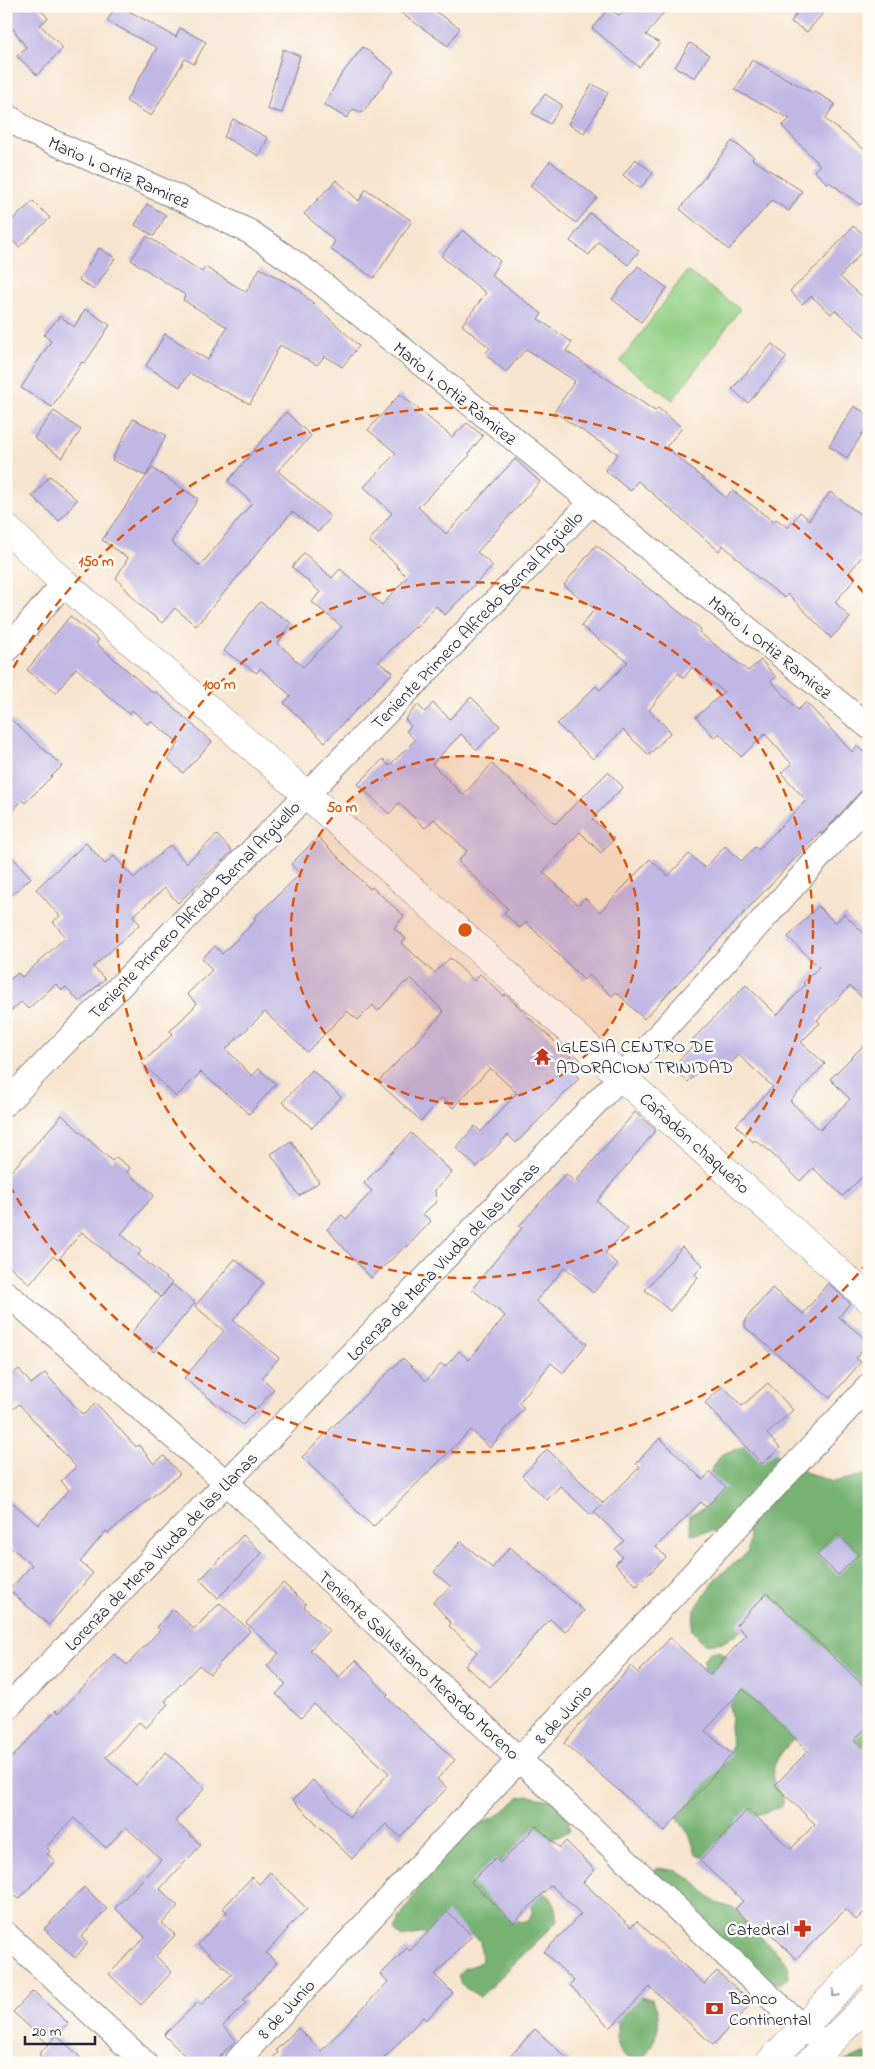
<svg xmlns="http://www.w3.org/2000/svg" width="875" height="2069" viewBox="0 0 875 2069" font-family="'Indie Flower',sans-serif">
<rect width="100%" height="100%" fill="#fdfcf7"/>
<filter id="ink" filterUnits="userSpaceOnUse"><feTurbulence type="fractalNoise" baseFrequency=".02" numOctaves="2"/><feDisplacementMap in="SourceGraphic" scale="10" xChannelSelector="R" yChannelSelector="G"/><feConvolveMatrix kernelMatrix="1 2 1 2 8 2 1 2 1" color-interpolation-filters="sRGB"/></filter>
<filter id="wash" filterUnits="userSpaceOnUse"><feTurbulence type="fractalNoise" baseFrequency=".0096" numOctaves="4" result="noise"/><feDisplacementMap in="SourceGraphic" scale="20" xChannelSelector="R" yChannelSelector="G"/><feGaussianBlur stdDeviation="1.12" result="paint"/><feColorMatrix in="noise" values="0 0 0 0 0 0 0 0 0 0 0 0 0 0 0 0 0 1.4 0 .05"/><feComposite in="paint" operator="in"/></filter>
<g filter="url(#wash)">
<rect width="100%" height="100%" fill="#f7e4ce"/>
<polygon fill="#93d085" stroke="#5a7960" points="687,271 740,309 673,400 620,362"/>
<g fill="#76b272" stroke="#4c6a56">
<polygon points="748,1444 768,1448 797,1469 833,1482 869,1474 869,1686 862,1683 843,1686 756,1621 724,1642 705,1644 691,1630 695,1609 716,1578 748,1552 749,1533 729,1529 691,1534 689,1515 706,1507 718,1490 710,1472 721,1455"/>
<path d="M711 1651 721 1652 730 1658 800 1734C787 1745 766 1765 775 1785 777 1790 782 1795 784 1799L781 1807 754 1816 706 1858 696 1854 690 1836 678 1819 679 1809 698 1786 723 1765 732 1747 730 1727 731 1717 728 1697 717 1681 703 1668 704 1658Z"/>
<polygon points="869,1720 869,1747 847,1741"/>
<path d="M530 1796 560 1802 568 1820 570 1830 562 1835 524 1851 509 1916 518 1921 528 1922 532 1913 531 1895C554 1888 555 1904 557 1922L480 1997 461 1985 458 1976 464 1968 473 1966 482 1961 480 1941C475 1938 471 1934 466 1932 453 1927 417 1935 401 1937L394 1930 398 1920 427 1875 436 1849 470 1828 497 1816 520 1797Z"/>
<polygon points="658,1868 678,1871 690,1878 717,1903 735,1909 747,1924 784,1959 789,1968 788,1978 780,1984 770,1983 650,1874"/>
<path d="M632 1996 652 1999C665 2019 657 2042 642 2059L632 2060 623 2055 617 2046V2018Z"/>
<polygon points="864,2054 869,2055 869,2063 840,2063"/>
</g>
<g id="blocks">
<g fill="#c0b7e4">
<polygon points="6,6 37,6 48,18 40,25 63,48 37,75 17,56 26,47 6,19"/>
<polygon points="116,6 120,6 176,37 180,28 206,42 194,64 185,59 151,116 126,101 157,48 107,21"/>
<polygon points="391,6 427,6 460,28 448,46"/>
<polygon points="629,6 669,6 646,35 660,43 639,67 592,28 608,9 619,15"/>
<polygon points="801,6 829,6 807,32 791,22"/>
<polygon points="690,43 709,55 695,78 675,67"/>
<polygon points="363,47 394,71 362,113 353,109 347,118 324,105 341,75"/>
<polygon points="283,49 300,56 282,113 267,109"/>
<polygon points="752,60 813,93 814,91 835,104 825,119 869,153 869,195 860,205 829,182 828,184 814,171 820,165 782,126 790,119 735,90"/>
<polygon points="592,84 608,93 584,133 568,124"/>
<polygon points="545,94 562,105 550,124 532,113"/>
<polygon points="233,119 268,138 259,156 224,137"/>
<polygon points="732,141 754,157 752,159 802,191 789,211 772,200 729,250 680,209"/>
<polygon points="636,159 653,173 640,189 623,175"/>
<polygon points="550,161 597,198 576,223 530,186"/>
<polygon points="336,180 359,201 366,189 412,221 374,278 330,249 335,241 304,214"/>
<polygon points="33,201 50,218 19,247 6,234 6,226"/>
<polygon points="147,204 166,215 154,236 135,225"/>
<polygon points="590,213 639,251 628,265 598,242 589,255 570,241"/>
<polygon points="853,226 869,238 869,243 840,277 869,302 869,340 835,310 831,314 811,296 802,304 790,291 825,258"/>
<polygon points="463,230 500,261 491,275 542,314 538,319 572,342 566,351 655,411 658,408 682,428 666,447 726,498 732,490 774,522 776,519 788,528 800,512 809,520 830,492 869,521 869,547 849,573 855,579 835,602 850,618 831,638 788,594 785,598 758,578 723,545 719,551 638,481 630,491 605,470 618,454 554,412 575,381 526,349 506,372 485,354 490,348 462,325 486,293 441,256"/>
<polygon points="147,236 202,272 205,267 246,292 260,268 298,289 359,346 342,367 325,356 317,365 280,345 250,404 189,373 180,387 146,366 165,334 208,360 227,327 183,300 185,295 131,260"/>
<polygon points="99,248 115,258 94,290 79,280"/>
<polygon points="638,266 667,288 641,322 612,299"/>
<polygon points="85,309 110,325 85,363 82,362 52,407 21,388 51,341 44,335 60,316 74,327"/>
<polygon points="772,344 787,357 748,403 732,389"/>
<polygon points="400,394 452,437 467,423 483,436 469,453 470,455 418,507 446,534 515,459 540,482 477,552 493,566 445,615 436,606 416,628 415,627 378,662 393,672 325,742 284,703 291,696 260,668 257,673 224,651 250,614 260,602 291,623 278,643 303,667 342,627 312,602 320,592 292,567 304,553 332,578 340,569 382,605 407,577 396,566 397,565 369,541 392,513 364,487 396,453 368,430"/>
<polygon points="854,406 869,415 869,423 847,458 829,446"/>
<polygon points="54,411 81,430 62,458 34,438"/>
<polygon points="286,412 311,436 278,471 331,517 318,532 292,512 196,626 175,608 162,623 141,606 116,578 128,558 102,540 152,468 198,499 171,542 200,566 252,503 228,481"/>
<polygon points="133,419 166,435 146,476 112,460"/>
<polygon points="50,476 77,500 59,521 32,496"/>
<polygon points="596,545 626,569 625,570 701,629 699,632 748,671 761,660 776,677 771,681 798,710 806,702 852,752 857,746 869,757 869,782 822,834 820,832 644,1019 616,992 612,996 589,975 584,980 526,922 520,928 504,913 508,909 458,861 467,851 434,819 425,828 399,803 389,814 358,784 383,759 389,766 415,740 406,731 411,726 405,719 418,705 425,712 433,703 450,719 471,697 500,726 477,750 461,734 432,764 463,795 492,764 555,824 608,772 623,787 592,819 614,839 601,853 580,832 543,872 578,905 585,898 600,912 650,859 668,876 689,854 705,868 725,846 741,861 755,847 758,850 806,800 781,773 792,764 765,734 741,757 719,733 715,738 696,717 724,692 692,667 684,678 678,673 649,710 671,732 649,755 623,730 593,759 557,724 596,686 600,690 628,662 581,626 595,609 564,585"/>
<polygon points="70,616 99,640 96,643 153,693 155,691 212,742 183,773 168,759 179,743 151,721 147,724 132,710 129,714 76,668 56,693 27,670"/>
<polygon points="6,715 62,766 25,803 22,800 6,819"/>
<polygon points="217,835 232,851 178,903 165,888 133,916 140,924 93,967 105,979 79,1002 66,987 62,990 56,984 28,1009 21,1002 6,1015 6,983 18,973 22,977 66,937 53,922 60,916 36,889 86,843 105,864 114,856 134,878 170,845 186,863"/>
<polygon points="318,837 370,889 372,887 404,916 394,928 406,939 402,943 434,973 450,958 474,981 480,974 504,996 505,994 527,1014 526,1015 576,1061 569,1068 579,1078 572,1086 516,1143 508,1135 477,1167 456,1148 475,1126 481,1132 517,1093 490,1068 453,1108 442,1098 421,1121 378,1082 444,1012 411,978 406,983 405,982 378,1011 373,1005 358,1020 347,1011 307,1052 265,1012 226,1049 252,1076 259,1069 276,1084 249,1114 201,1072 176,1097 142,1063 173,1034 170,1031 197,1004 187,994 212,970 202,958 215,946 222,954 256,920 254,918 300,874 291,864"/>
<polygon points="6,850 31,878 6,900"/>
<polygon points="818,906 835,923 844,914 869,938 869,1004 850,986 817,1020 820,1023 801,1042 825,1064 790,1101 820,1130 850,1099 830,1079 869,1040 869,1170 843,1196 813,1168 800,1181 766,1148 755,1140 753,1142 736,1125 773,1087 739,1055 721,1073 708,1062 688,1082 672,1067 693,1046 689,1043 746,985 777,1015 805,985 803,983 819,967 788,937"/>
<polygon points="312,1070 341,1097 312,1128 283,1102"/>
<polygon points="635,1112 656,1130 597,1201 628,1229 605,1253 618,1265 593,1293 565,1267 536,1301 587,1344 563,1373 551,1363 519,1403 524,1408 490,1448 471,1430 373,1527 302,1457 403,1358 426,1381 441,1364 445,1367 459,1351 469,1360 505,1316 472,1289 522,1228 519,1226 566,1174 575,1182"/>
<polygon points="62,1115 112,1161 116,1157 130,1168 127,1172 154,1195 121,1234 141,1251 138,1255 172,1283 161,1297 82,1232 58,1260 53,1256 30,1284 6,1263 6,1177"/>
<polygon points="411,1133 452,1172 435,1190 436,1202 423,1214 431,1221 407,1247 406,1246 371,1278 327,1229 342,1215 346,1219 372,1191 364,1183"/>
<polygon points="291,1141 319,1182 299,1196 271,1154"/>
<polygon points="682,1247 703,1265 695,1274 698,1277 670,1311 645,1290"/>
<polygon points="235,1259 264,1283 233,1320 279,1358 262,1378 274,1389 243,1425 184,1378 224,1331 195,1306"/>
<polygon points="828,1283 850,1303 839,1317 869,1342 856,1358 861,1362 830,1398 745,1327 745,1320 772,1288 803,1314"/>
<polygon points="172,1284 195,1303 154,1352 131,1333"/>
<polygon points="19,1369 31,1384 45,1373 83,1415 96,1403 136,1447 139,1445 154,1464 164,1456 180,1474 108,1533 106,1531 80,1562 93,1573 49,1625 9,1590 32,1565 6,1543 6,1497 38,1525 69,1490 61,1481 76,1467 19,1404 6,1415 6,1379"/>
<polygon points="768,1383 793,1410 767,1434 780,1448 762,1464 705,1403 723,1386 742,1406"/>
<polygon points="660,1438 703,1480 710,1472 726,1487 706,1507 701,1502 656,1547 666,1557 637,1586 615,1564 622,1557 615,1549 624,1541 594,1512 640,1467 636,1463"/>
<polygon points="547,1449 603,1503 591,1515 560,1486 547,1500 522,1476"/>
<polygon points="837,1534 859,1554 838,1575 817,1555"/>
<polygon points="243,1535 262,1553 218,1598 200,1580"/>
<polygon points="461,1541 492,1568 510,1547 584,1611 565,1632 550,1619 490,1687 465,1666 477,1652 449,1626 451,1623 433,1602 451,1587 434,1572"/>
<polygon points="283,1583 306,1604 304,1607 329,1630 310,1650 339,1677 356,1660 388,1695 386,1697 455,1760 437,1779 447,1788 400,1837 386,1824 352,1859 293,1800 313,1780 349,1817 389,1773 314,1704 301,1718 276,1694 286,1684 267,1666 279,1653 246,1623"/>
<polygon points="767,1593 869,1691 869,1725 854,1740 869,1754 869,1907 856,1920 846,1909 796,1959 767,1930 762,1935 735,1909 743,1901 700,1861 748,1809 791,1849 815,1824 775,1785 808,1751 743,1689 705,1731 732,1754 665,1831 564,1743 631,1666 638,1673 670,1638 710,1675 746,1635 736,1625"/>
<polygon points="220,1603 250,1631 210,1674 199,1665 165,1701 168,1704 146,1728 139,1722 106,1757 136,1785 166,1752 205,1788 175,1821 201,1845 160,1889 178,1906 162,1923 175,1935 156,1956 172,1972 141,2005 109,1974 145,1937 115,1908 161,1860 126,1827 106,1848 74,1818 46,1847 50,1851 47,1854 55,1861 19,1899 6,1887 6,1764 56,1710 59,1713 114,1654 127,1665 160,1630 157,1627 173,1609 194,1629"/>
<polygon points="536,1826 560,1848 566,1841 595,1870 583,1882 631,1927 637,1921 704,1984 717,1971 752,2003 713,2045 650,1987 610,2028 570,1985 574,1981 544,1952 581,1914 551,1885 514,1923 471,1882 495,1858 500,1863"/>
<polygon points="270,1872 307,1909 287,1928 288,1929 266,1953 277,1963 243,2000 246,2003 223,2026 236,2040 213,2063 192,2063 164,2035 198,2002 201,2005 232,1974 198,1945 227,1912 223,1908 252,1877 259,1884"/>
<polygon points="84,1887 107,1909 81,1937 88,1943 75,1958 44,1929"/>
<polygon points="447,1912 472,1936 435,1975 453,1993 426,2020 423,2017 379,2063 269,2063 278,2052 276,2050 298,2028 321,2051 388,1982 381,1974 407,1948 410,1951"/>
<polygon points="33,1991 68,2023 48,2044 13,2012"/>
<polygon points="535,2029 572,2063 504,2063"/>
<polygon points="57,2035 86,2063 48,2063 39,2054"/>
</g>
</g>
</g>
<g filter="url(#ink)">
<use href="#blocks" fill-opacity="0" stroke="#8c8384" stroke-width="1"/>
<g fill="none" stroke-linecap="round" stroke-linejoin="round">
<defs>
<g id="street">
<polyline points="6,115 28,131 188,202 250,232 309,273 869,727"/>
<polyline points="6,651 64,583"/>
<polyline points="6,1103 591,503"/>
<polyline points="6,1293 227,1483 803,2028 818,2039"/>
<polyline points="6,1709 621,1077 869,802"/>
<polyline points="6,1934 145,2063"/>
<polyline points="235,2063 869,1386"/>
</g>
<polyline id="secondary" points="6,528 64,583 306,794 869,1299"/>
<g id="highway">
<polyline points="769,2063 869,1958"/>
<polyline points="809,2063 869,2003"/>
</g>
</defs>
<use href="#street" stroke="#8c8384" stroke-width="26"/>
<use href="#secondary" stroke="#8c8384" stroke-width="29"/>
<use href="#highway" stroke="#8c8384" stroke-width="29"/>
<use href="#street" stroke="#fff" stroke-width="24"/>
<use href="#secondary" stroke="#fff" stroke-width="28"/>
<use href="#highway" stroke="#fff" stroke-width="28"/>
</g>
<defs><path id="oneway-chevron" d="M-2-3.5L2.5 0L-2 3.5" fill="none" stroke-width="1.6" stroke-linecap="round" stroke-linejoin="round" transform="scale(1.25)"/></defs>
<use stroke="#9c9ca7" href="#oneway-chevron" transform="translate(835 1994) rotate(133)"/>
</g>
<circle cx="465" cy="930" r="174" fill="#de560e" fill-opacity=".12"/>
<g fill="none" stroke="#de560e" stroke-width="2.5" stroke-dasharray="9 6">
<circle cx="465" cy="930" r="174"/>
<circle cx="465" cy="930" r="348"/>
<path d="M868 1262A522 522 0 0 1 6 1179M6 681A522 522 0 0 1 868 598"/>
</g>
<defs>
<symbol id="temple-bare" viewBox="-9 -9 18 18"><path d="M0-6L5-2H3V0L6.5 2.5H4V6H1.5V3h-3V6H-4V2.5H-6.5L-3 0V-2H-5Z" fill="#c8321e" stroke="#fdfcf7" stroke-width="2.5" paint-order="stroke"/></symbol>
<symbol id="pharmacy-bare" viewBox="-9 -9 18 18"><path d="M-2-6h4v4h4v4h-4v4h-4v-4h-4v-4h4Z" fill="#c8321e" stroke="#fdfcf7" stroke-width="2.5" paint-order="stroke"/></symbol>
<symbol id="bank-bare" viewBox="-9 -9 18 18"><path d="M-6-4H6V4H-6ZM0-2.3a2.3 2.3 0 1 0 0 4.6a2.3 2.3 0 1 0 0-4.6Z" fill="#c8321e" stroke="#fdfcf7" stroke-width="2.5" paint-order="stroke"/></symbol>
</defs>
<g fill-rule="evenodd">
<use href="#temple-bare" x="530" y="1044" width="25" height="25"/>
<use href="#pharmacy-bare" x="790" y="1916" width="25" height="25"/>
<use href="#bank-bare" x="702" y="1996" width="25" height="25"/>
</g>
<g text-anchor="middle" stroke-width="5" stroke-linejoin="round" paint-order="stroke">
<g font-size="18" fill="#22223b" stroke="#fdfcf7">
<text transform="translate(119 172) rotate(24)" y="6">Mario I. Ortiz Ramirez</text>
<text transform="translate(455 393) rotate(39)" y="6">Mario I. Ortiz Ramirez</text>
<text transform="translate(477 620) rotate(-46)" y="6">Teniente Primero Alfredo Bernal Argüello</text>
<text transform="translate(770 647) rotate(39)" y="6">Mario I. Ortiz Ramirez</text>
<text transform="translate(194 910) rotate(-46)" y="6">Teniente Primero Alfredo Bernal Argüello</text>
<text transform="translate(695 1143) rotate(42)" y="6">Cañadón chaqueño</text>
<text transform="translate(443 1261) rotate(-46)" y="6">Lorenza de Mena Viuda de las Llanas</text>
<text transform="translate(161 1551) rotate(-46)" y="6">Lorenza de Mena Viuda de las Llanas</text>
<text transform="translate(419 1665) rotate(43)" y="6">Teniente Salustiano Merardo Moreno</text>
<text transform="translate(563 1714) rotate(-47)" y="6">8 de Junio</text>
<text transform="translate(286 2009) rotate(-47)" y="6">8 de Junio</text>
</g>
<g font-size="18" fill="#22223b" stroke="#fdfcf7" text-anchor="start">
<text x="556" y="1052">IGLESIA CENTRO DE<tspan x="556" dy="21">ADORACION TRINIDAD</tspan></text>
<text x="789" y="1935" text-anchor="end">Catedral</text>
<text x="729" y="2004">Banco<tspan x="729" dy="21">Continental</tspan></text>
</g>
</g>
<circle cx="465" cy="930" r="8" fill="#de560e" stroke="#fdfcf7" stroke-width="2.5"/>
<g font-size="15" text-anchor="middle" font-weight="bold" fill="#de560e" stroke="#fdfcf7" stroke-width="5" stroke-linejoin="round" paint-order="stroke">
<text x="96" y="566">150 m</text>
<text x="219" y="689">100 m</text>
<text x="342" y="812">50 m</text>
</g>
<rect width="875" height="2069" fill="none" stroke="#fdfcf7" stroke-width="25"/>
<path d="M25 2036v8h70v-8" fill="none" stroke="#22223b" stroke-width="2.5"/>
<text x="32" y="2036" font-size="15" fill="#22223b" stroke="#fdfcf7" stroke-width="4" paint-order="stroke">20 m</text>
</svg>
